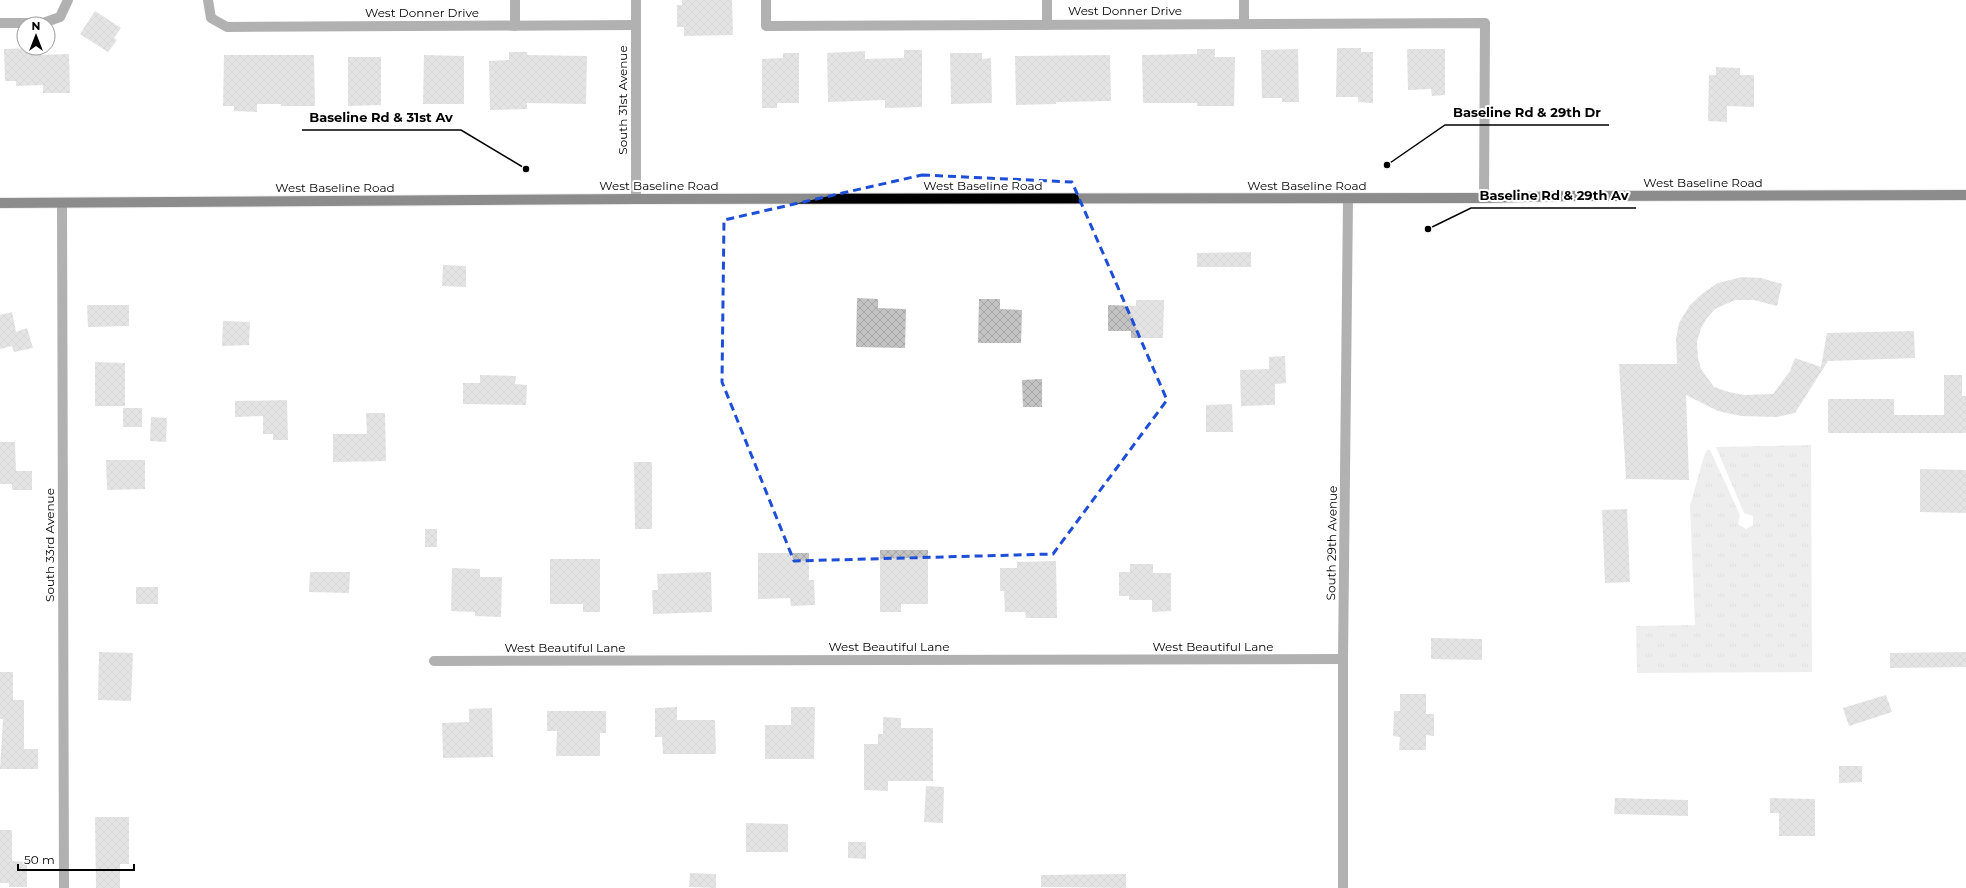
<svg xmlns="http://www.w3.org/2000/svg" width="1966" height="888" viewBox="0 0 1966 888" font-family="Montserrat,sans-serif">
<defs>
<pattern id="grass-tufts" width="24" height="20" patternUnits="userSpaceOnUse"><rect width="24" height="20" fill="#dadada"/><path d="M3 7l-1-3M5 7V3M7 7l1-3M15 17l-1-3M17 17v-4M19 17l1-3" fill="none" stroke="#b9b9b9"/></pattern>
<pattern id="building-cross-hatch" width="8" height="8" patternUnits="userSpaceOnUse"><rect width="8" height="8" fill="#c3c3c3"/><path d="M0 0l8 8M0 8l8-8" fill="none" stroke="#a6a6a6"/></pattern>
</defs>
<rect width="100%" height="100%" fill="#fff"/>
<polygon fill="url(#grass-tufts)" points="1811,445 1812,672 1637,673 1636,626 1695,625 1690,506 1704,456 1707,450 1710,450 1740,515 1738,524 1746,529 1753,525 1753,516 1744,513 1716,447"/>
<g fill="url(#building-cross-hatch)">
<polygon points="682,0 732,0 733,35 684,36 684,27 677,27 677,5 682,5"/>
<polygon points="95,11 121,28 114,38 117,40 108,52 80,34"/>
<polygon points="38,48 38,55 69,54 70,93 43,93 43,85 16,86 16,81 5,81 4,49"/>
<polygon points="1337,48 1361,48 1361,52 1373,52 1373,103 1358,102 1358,97 1336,97"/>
<polygon points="1197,49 1215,49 1215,57 1235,57 1234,106 1197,106 1197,103 1143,103 1142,55 1197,54"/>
<polygon points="1298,49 1299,102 1282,102 1282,98 1262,98 1261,50"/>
<polygon points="1407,49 1445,49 1445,95 1432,96 1431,89 1408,90"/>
<polygon points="904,50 922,50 922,107 885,108 885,100 828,102 827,53 865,51 865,59 904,58"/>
<polygon points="509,52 527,52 527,55 587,56 586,104 527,103 527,109 490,110 489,61 509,60"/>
<polygon points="783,53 799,53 799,103 777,103 777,108 762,108 762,59 783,58"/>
<polygon points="950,53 982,53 982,59 991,58 992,103 951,104"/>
<polygon points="224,55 314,55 315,106 281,106 281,104 257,104 257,112 234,111 234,106 223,106"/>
<polygon points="424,55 464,56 464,104 423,104"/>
<polygon points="1110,55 1111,101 1056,102 1056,104 1016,105 1015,56"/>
<polygon points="348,57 381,57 381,105 348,106"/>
<polygon points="1716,67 1740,68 1740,75 1754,75 1754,107 1727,106 1727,122 1708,121 1709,75 1716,75"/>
<polygon points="1251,252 1251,267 1197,267 1197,253"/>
<polygon points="443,265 466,266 466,287 442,286"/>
<polygon points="1742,277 1761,278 1782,284 1777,306 1754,300 1735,300 1715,309 1707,318 1701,328 1697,342 1698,358 1701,369 1714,387 1729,392 1744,395 1773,394 1790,371 1795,358 1821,367 1827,333 1914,331 1915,358 1828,361 1795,413 1777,417 1741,416 1718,411 1686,395 1689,480 1626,479 1619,364 1677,364 1676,339 1679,323 1690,305 1703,293 1718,283"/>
<polygon points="857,298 878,299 878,308 906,309 905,348 856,347"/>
<polygon points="979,299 1000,299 1000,309 1022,310 1021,343 978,343"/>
<polygon points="1136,300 1164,300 1163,338 1131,338 1131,331 1108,331 1108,305 1136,306"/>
<polygon points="87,305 129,305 129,326 88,327"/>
<polygon points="12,312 16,332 27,328 33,348 14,352 12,346 0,349 0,315"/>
<polygon points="223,321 250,322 249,345 222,346"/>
<polygon points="1285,356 1286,383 1275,384 1275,405 1241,406 1240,370 1269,369 1269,357"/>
<polygon points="95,362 125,363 125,406 95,406"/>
<polygon points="480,375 516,376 515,384 527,385 526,405 463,404 463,383 480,383"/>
<polygon points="1944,375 1962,375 1962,396 1966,396 1966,433 1828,433 1828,399 1894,399 1894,415 1944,415"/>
<polygon points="1042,379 1042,407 1023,407 1022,380"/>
<polygon points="287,400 288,440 273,440 273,434 263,434 263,416 235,417 235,401"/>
<polygon points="1232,404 1233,432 1206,432 1206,405"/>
<rect x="123" y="408" width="19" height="19"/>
<polygon points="366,413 385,413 386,461 333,462 333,434 367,434"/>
<polygon points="151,417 167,418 166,442 150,441"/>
<polygon points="0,442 15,442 16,471 32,471 32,490 12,490 12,484 0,484"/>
<polygon points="106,460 145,460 145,489 107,490"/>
<polygon points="634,462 652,462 652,529 635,529"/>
<polygon points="1920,469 1966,470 1966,513 1920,512"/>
<polygon points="1627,509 1630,582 1605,583 1602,510"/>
<rect x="425" y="529" width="12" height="18"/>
<polygon points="880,550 928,550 928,604 901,604 901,612 880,612"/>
<polygon points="758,553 809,553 809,580 814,580 815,605 791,606 790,598 758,599"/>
<polygon points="550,559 600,559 600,612 583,612 583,604 550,604"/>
<polygon points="1056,561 1057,618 1026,618 1025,612 1005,612 1004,591 1000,591 1000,568 1017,568 1017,562"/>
<polygon points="1130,564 1153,564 1153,573 1171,573 1171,611 1152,612 1152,600 1129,600 1129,596 1119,596 1119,572 1130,572"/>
<polygon points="452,568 480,569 480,577 502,577 501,617 475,616 475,612 451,611"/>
<polygon points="310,572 350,572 349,593 309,592"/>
<polygon points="711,572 712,612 653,614 652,590 658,590 657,574"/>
<rect x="136" y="587" width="22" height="17"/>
<polygon points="1431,638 1482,639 1482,660 1431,659"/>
<polygon points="99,652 133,653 131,701 98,700"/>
<polygon points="1966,652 1966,667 1890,668 1890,653"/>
<polygon points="0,672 13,672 13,700 24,700 24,749 38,749 38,769 0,769 3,719 0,719"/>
<polygon points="1400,694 1426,694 1426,714 1434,714 1434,736 1426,735 1426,750 1399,750 1400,737 1393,736 1394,711 1400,711"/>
<polygon points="1886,695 1892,712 1849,726 1843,708"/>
<polygon points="677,707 677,720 715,720 716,754 663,754 662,737 655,737 655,708"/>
<polygon points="791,707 815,707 814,759 765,759 765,725 791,725"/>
<polygon points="492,708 493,757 443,758 442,723 469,722 469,709"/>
<polygon points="547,711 606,711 606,733 600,733 600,756 556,756 557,731 547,731"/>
<polygon points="883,717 901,718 901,728 933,728 933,781 888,781 888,791 864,790 864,744 878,744 878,734 883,734"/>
<polygon points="1839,766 1862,766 1862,782 1839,783"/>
<polygon points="926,786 944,787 943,823 924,822"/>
<polygon points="1615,798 1688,800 1688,816 1614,814"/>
<polygon points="1770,798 1815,799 1815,836 1779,836 1779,813 1770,813"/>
<polygon points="95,817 129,817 129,864 120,864 120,888 96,888"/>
<polygon points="746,823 788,824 788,852 746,852"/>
<polygon points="0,830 12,830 12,861 27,862 27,887 9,887 9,883 0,883"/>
<polygon points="848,842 866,842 866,859 848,858"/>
<polygon points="690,873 716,874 716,888 689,887"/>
<polygon points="1126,874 1126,888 1041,887 1041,875"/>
</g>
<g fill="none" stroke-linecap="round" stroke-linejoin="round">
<defs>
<polyline id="major" points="0,203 636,199 1484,198 1571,196 1966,195"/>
</defs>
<use href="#major" stroke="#dbdbdb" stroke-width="12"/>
<g stroke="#535353" stroke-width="10">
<polyline points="208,0 211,18 227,27 636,25"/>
<polyline points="766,0 766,26 1485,23 1484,198"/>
<polyline points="1244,0 1244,24"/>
<polyline points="0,23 43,23 60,17 68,0"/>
<polyline points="1047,25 1047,0"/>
<polyline points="515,26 515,0"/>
<polyline points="636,199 636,0"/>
<polyline points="62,203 64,888"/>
<polyline points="434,661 1343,659"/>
<polyline points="1343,888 1343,659 1348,199"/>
</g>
<use href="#major" stroke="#000" stroke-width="10"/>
</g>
<path d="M0 0H1966V888H0ZM922 175 1072 182 1167 400 1053 554 794 561 722 382 724 220Z" fill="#fff" fill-opacity=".55" fill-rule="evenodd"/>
<path fill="none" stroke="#1d4ed8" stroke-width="3" stroke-dasharray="8 5" stroke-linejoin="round" d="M922 175 1072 182 1167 400 1053 554 794 561 722 382 724 220Z"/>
<g text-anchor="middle" stroke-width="4" stroke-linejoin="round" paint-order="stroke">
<g font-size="12" fill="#000" stroke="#fff">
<text x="1125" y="15">West Donner Drive</text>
<text x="422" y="17">West Donner Drive</text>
<text transform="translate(623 100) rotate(-90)" y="4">South 31st Avenue</text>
<text x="1703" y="187">West Baseline Road</text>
<text x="659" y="190">West Baseline Road</text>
<text x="983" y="190">West Baseline Road</text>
<text x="1307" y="190">West Baseline Road</text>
<text x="335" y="192">West Baseline Road</text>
<text transform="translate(1332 543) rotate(-89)" y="4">South 29th Avenue</text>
<text transform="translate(50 545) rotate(-90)" y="4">South 33rd Avenue</text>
<text x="889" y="651">West Beautiful Lane</text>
<text x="1213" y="651">West Beautiful Lane</text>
<text x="565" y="652">West Beautiful Lane</text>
</g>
</g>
<path fill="none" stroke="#000" stroke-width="1.5" d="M1387 165L1445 125H1609M526 169L461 130H302M1428 229L1471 208H1636"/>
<g fill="#000" stroke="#fff" stroke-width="1.5">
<circle cx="1387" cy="165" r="4"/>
<circle cx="526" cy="169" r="4"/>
<circle cx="1428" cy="229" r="4"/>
</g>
<g font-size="13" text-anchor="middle" font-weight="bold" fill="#000" stroke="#fff" stroke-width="4" stroke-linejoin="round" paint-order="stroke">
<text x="1527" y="117">Baseline Rd &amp; 29th Dr</text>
<text x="381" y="122">Baseline Rd &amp; 31st Av</text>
<text x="1554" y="200">Baseline Rd &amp; 29th Av</text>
</g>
<g transform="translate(36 36)"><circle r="19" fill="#ffffff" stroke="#999999"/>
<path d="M0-3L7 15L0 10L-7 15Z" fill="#000000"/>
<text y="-6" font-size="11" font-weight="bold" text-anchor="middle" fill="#000000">N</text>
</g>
<path d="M18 864v6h116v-6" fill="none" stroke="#000000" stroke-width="2"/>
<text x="24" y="864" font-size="12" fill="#000000" stroke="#ffffff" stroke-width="3" paint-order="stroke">50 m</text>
</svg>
